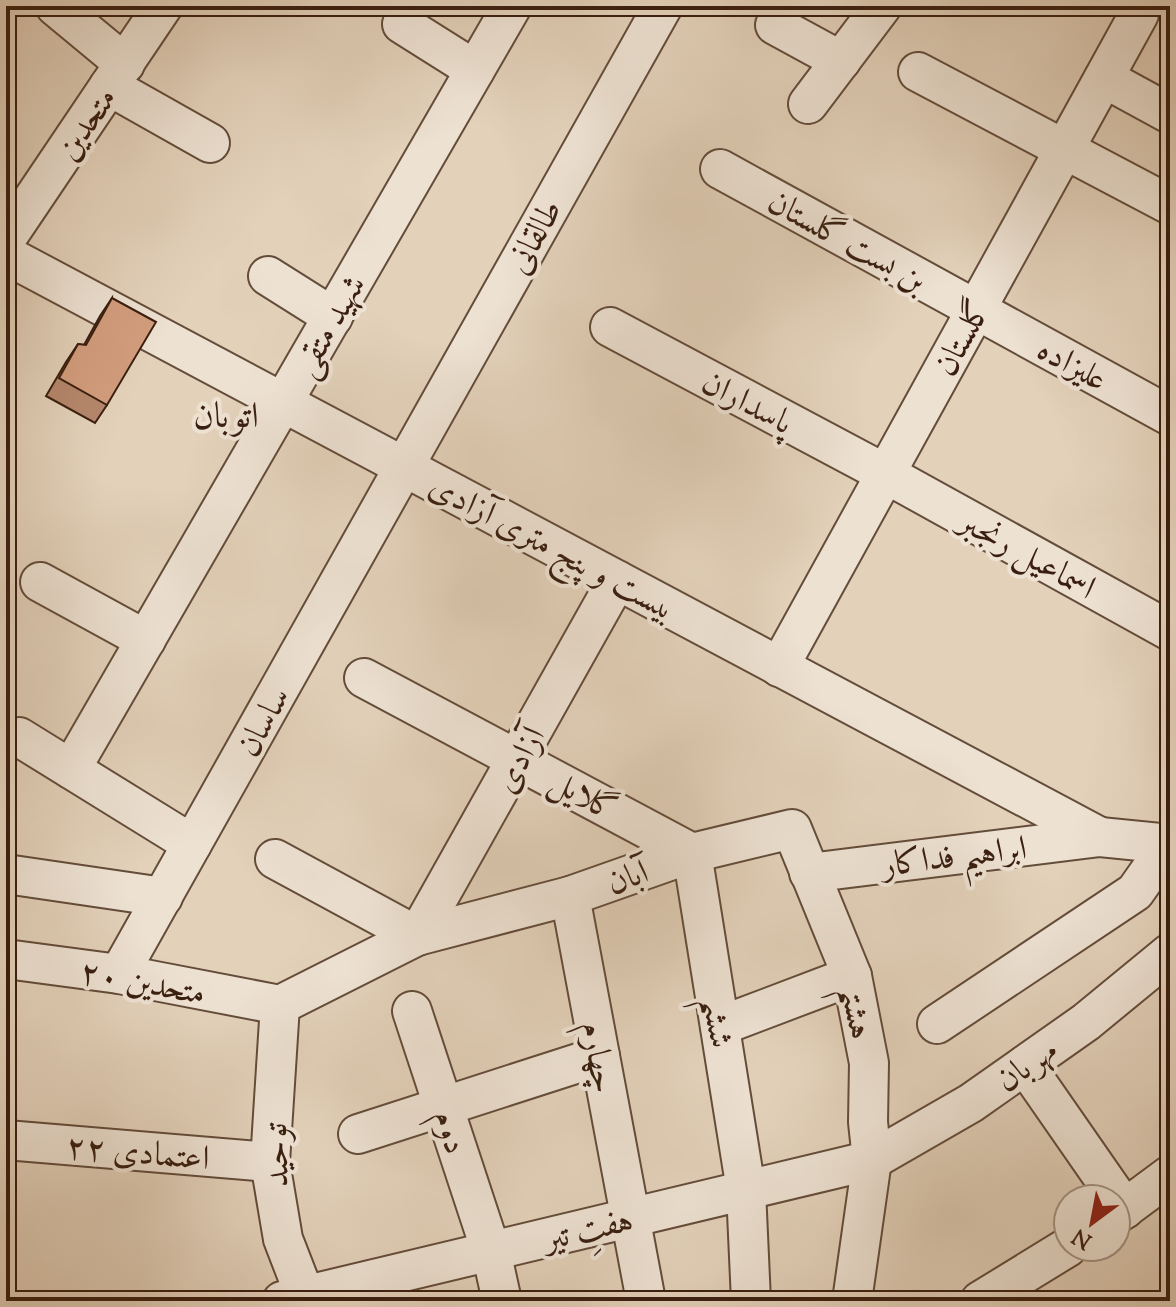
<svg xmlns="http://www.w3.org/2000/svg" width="1176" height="1307" viewBox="0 0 1176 1307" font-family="'Sorts Mill Goudy',Amiri,serif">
<rect width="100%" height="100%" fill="#e3d1ba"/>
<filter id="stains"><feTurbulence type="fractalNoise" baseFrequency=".0025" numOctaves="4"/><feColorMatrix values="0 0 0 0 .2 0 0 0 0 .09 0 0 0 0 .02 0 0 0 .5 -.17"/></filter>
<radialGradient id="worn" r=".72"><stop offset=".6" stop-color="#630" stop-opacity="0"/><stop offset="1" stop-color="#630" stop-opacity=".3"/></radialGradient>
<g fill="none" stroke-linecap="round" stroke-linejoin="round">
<defs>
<g id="minor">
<polyline points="55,6 125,64"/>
<polyline points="402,24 475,70"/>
<polyline points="775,25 841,61"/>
<polyline points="918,72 1170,205"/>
<polyline points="1104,78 1170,114"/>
<polyline points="109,86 210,143"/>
<polyline points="808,104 882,6"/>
<polyline points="720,169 1170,416"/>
<polyline points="6,239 163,6"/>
<polyline points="6,255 1100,837"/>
<polyline points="268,276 333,317"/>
<polyline points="610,327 886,474 1170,631"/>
<polyline points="40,582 146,640"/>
<polyline points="779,667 1139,14 1138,6"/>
<polyline points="364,678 692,853 746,1190 751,1301"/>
<polyline points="19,737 192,844"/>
<polyline points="71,769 512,6"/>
<polyline points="275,859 417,936"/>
<polyline points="809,873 1100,837 1170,844"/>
<polyline points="6,874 163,897"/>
<polyline points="570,896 646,1301"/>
<polyline points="417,936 617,580"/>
<polyline points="6,959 119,974 280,1005"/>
<polyline points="119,974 663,6"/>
<polyline points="280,1005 417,936 570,896 692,853 792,829 852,976 869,1063 868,1122 872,1160 852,1301"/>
<polyline points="280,1005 270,1162 283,1239 307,1301"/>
<polyline points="412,1011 491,1251 502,1301"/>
<polyline points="937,1024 1135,892 1168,845"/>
<polyline points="720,1026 852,976"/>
<polyline points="1025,1065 1125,1209"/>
<polyline points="358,1134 600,1056"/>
<polyline points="6,1140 270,1162"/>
<polyline points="1116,1215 1170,1175"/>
<polyline points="282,1301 872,1160 971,1103 1086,1022 1170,953"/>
<polyline points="980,1301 1068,1247"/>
</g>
</defs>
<use href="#minor" stroke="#644c3a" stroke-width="42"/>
<use href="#minor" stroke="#ede1d2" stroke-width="38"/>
</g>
<polygon fill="#b5876c" stroke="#3a1f10" stroke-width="2" points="112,298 107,405 95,423 46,396 66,362 78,344 84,345 100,316"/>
<polygon fill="#d29d7d" stroke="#3a1f10" stroke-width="2" points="112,298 156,322 107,405 59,378 78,344 86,345"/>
<g text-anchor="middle" stroke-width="8" stroke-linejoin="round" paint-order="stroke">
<g font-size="34" fill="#3a1f10" stroke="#ede1d2">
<text transform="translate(85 123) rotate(-56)" y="12">متحدین</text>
<text transform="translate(533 236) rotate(-61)" y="12">طالقانی</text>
<text transform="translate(848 240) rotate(29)" y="12">بن بست گلستان</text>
<text transform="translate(328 325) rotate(-60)" y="12">شهید متقی</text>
<text transform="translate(961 337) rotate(-61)" y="12">گلستان</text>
<text transform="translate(1073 363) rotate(29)" y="12">علیزاده</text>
<text transform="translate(748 401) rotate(28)" y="12">پاسداران</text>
<text transform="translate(553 546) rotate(28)" y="12">بیست و پنج متری آزادی</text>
<text transform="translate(1028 553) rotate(29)" y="12">اسماعیل رنجبر</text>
<text transform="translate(262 721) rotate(-61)" y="12">ساسان</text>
<text transform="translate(518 759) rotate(-61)" y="12">آزادی</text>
<text transform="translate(584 794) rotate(29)" y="12">گلایل</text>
<text transform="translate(954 855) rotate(-7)" y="12">ابراهیم فداکار</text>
<text transform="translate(627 876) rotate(-20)" y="12">آبان</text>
<text transform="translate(143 981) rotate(10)" y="12">متحدین ۲۰</text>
<text transform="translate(858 1012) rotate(78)" y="12">هشتم</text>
<text transform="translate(719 1022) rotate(81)" y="12">ششم</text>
<text transform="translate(600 1057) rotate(80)" y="12">چهارم</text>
<text transform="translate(1026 1064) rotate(-35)" y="12">مهربان</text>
<text transform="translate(452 1131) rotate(72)" y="12">دوم</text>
<text transform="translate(138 1151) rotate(5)" y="12">اعتمادی ۲۲</text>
<text transform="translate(275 1155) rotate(-92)" y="12">توحید</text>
<text transform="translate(588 1228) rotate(-13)" y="12">هفتِ تیر</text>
</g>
<g font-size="36" fill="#3a1f10" stroke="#ede1d2">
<text x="226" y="427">اتوبان</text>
</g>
</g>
<rect width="1176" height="1307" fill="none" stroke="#e3d1ba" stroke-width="32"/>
<rect x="8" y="8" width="1160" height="1291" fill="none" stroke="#3a1f10" stroke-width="4"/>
<rect x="16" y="16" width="1144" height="1275" fill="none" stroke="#3a1f10" stroke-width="2"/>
<g transform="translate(1092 1223) rotate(212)"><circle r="38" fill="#ede1d2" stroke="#a59384" stroke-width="2"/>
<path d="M0-6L14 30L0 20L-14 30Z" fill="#8f2418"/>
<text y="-12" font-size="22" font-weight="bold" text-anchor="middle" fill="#3a1f10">N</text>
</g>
<rect width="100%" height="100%" filter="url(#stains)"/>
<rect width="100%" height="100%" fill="url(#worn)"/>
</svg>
